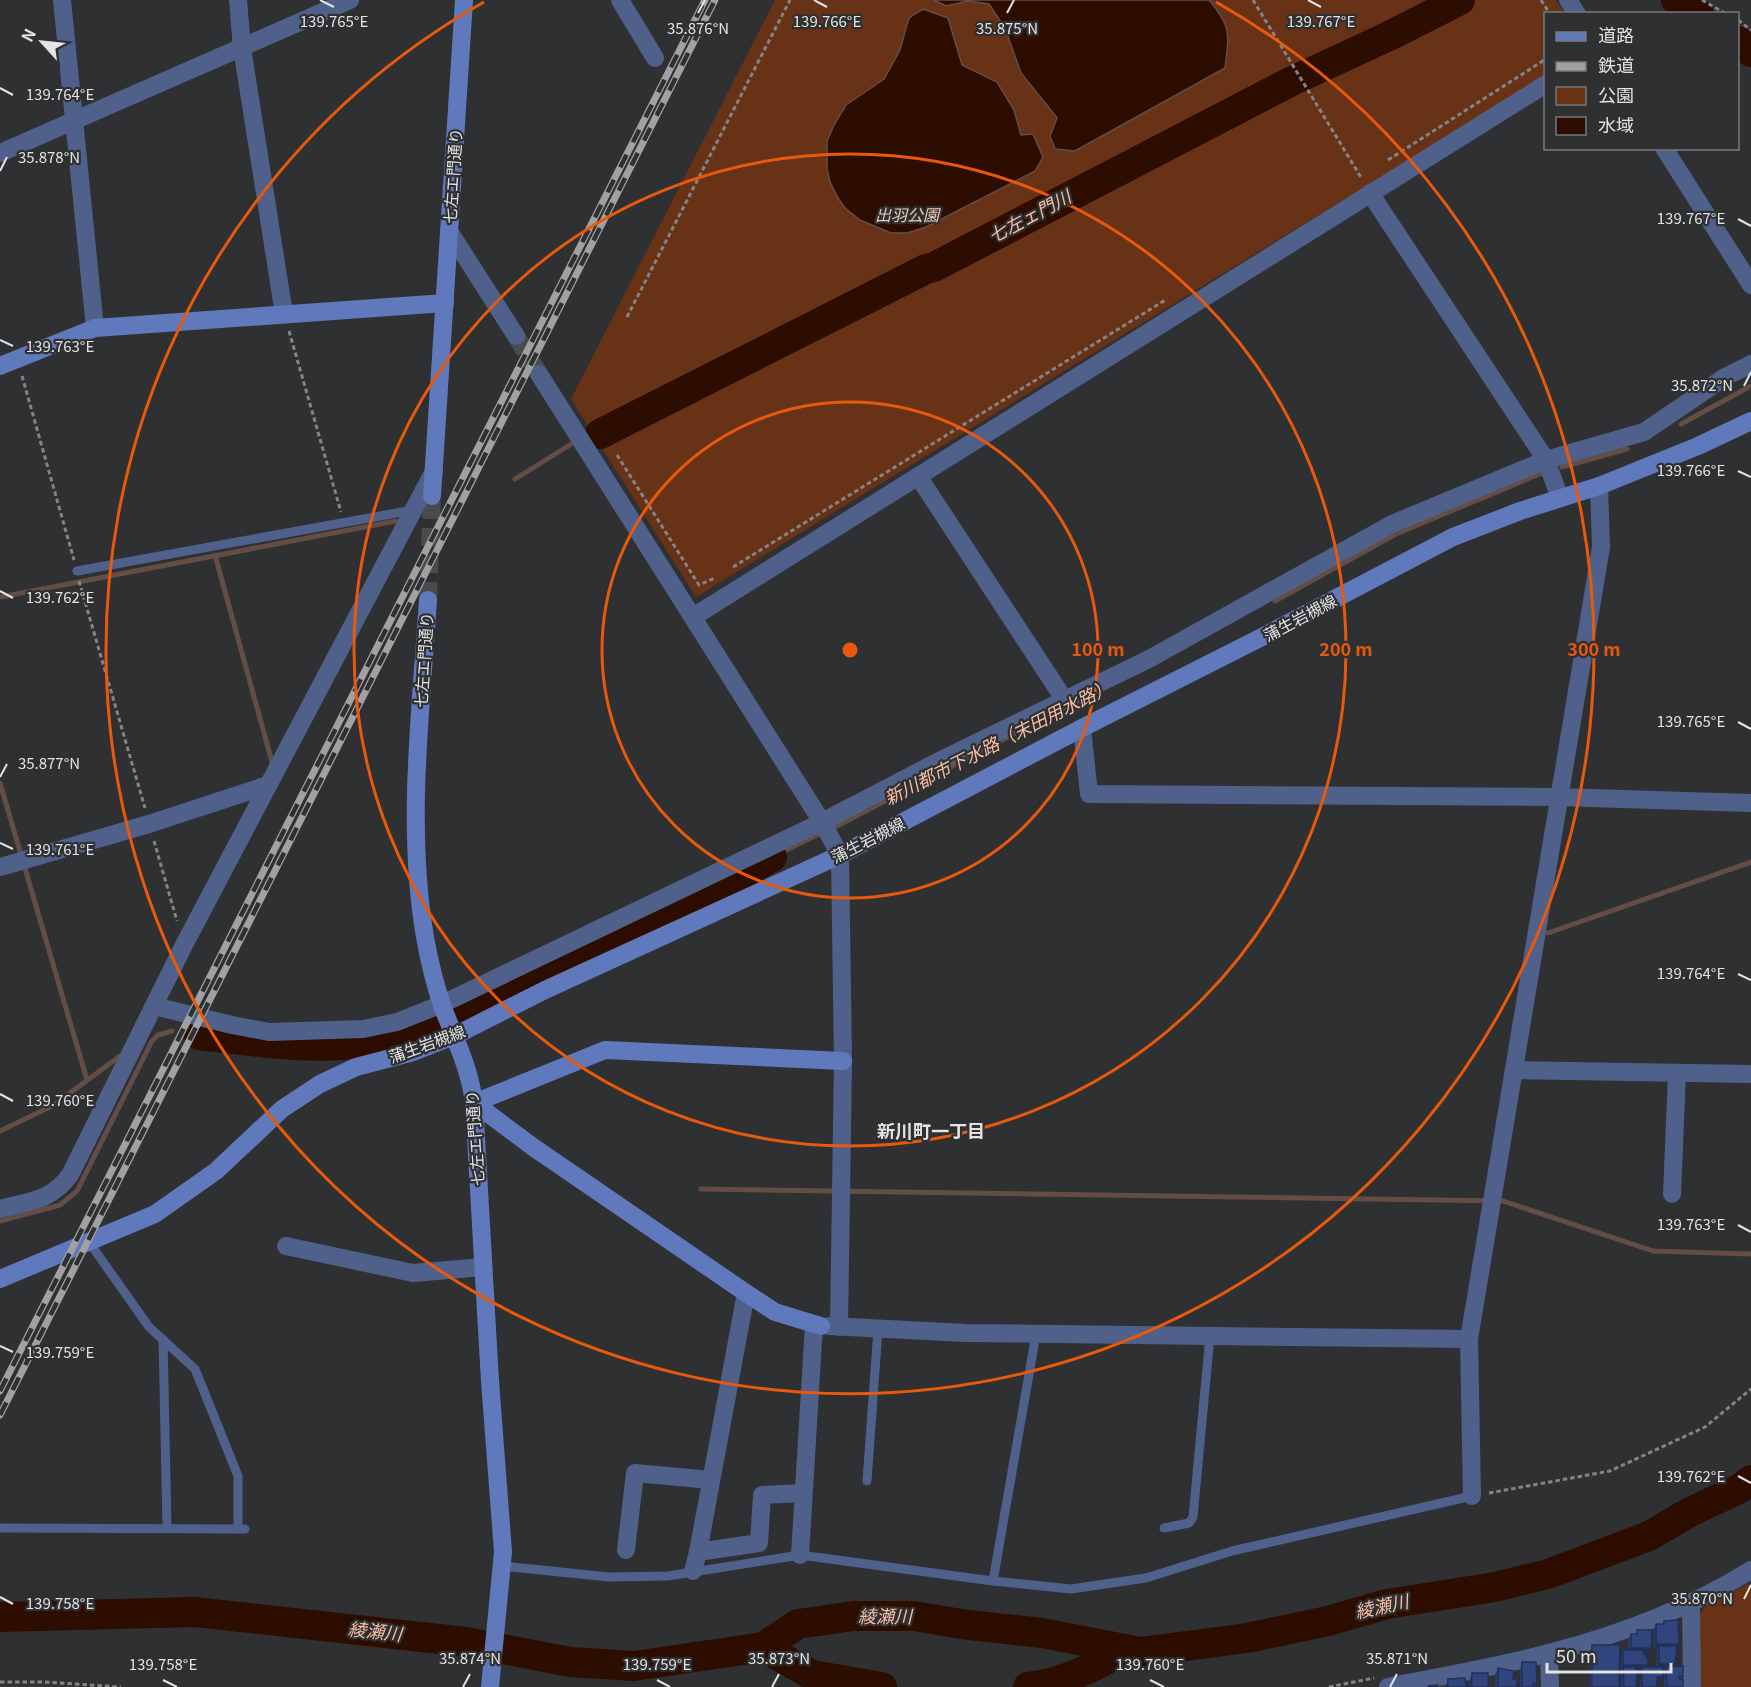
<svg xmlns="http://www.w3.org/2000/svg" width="1751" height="1687" viewBox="0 0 1751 1687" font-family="Georgia,'Noto Sans JP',serif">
<rect width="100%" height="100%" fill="#2f3032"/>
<g fill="#673216">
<polygon points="775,0 1556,0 1565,13 1546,14 1545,76 696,597 571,399"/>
<polygon points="1751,1583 1751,1687 1700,1687 1699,1615 1708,1603"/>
</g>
<g fill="#2d0d00" stroke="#644d45" stroke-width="1.5">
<path d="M934 0H1209C1232 27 1229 34 1225 68L1075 151 1055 149 1050 136 1057 118 1021 73 1005 28 989 4 968 1 946 6Z"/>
<polygon points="923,9 948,18 962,65 997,82 1014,110 1021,135 1033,134 1043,157 1035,171 926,227 907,233 891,233 860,220 845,208 838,198 830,182 827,169 827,141 834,125 846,105 884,79 900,50 908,21 910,17"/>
</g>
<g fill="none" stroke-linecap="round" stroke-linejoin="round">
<g stroke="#644d45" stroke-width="5">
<polyline points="1681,424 1751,386"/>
<polyline points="1562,467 1627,449"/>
<polyline points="515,479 573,443 600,434"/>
<polyline points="215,555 272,762"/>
<polyline points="0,597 396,521"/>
<polyline points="1275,601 1396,534 1542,473"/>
<polyline points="0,783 87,1080"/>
<polyline points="835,827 1014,734"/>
<polyline points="772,857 821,833"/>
<polyline points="1548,933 1751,862"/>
<polyline points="0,1131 54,1105 120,1056"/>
<polyline points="701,1189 1503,1201 1653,1251 1751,1254"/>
<polyline points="0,1221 60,1205 77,1191 152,1041 158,1035 172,1031"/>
</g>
<g stroke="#2d0d00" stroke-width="30">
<polyline points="1676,0 1699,14"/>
<polyline points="1738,41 1751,52"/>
<polyline points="600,434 926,269 934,267 1292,81 1389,36 1460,0"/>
<polyline points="458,1013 545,969 720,887 772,857"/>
<path d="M199 1035C276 1044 362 1058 435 1024"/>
<polyline points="0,1617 195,1612 466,1642 570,1662 634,1666 763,1647 798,1624 854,1616 914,1616 961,1624 1042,1633 1140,1652 1247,1638 1328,1621 1387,1604 1495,1587 1548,1574 1649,1536 1690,1512 1739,1489 1751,1480"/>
<polyline points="763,1647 812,1675 882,1687"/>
<path d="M1028 1687C1063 1683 1095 1667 1125 1649"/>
</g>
<polyline stroke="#4a4b4d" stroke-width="18" stroke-dasharray="18 9" stroke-linecap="butt" points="516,336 539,374"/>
<polyline stroke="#4a4b4d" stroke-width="18" stroke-dasharray="18 9" stroke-linecap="butt" points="428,600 432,496"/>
<g stroke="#838486" stroke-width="3" stroke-dasharray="4.5 3" stroke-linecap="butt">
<polyline points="1253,0 1362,179"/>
<polyline points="1541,0 1550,14"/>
<polyline points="1702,0 1726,14"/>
<polyline points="1738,20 1751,30"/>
<polyline points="1388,160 1546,59"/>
<polyline points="627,317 790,0"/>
<polyline points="289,331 341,512"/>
<polyline points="22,376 74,560"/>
<polyline points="617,455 699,585 715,578"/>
<polyline points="733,567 1167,299"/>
<polyline points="79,581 145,808"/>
<polyline points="154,841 177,921"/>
<polyline points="1489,1493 1610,1471 1705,1427 1751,1389"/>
<polyline points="0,1682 45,1682 121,1687"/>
<polyline points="1329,1687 1374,1678"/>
</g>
<g stroke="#4f608b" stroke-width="9">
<polyline points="77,571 413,510"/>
<polyline points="89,1242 149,1327 195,1369 238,1476 238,1529"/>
<polyline points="163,1339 167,1528"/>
<polyline points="867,1481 878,1329"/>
<polyline points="0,1528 245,1529"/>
<polyline points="1164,1528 1189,1523 1193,1517 1210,1336"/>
<polyline points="502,1566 609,1577 668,1576 800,1555 993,1581 1071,1589 1146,1578 1232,1551 1472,1496"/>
<polyline points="993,1581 1036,1334"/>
</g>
<g stroke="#4f608b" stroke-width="18">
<polyline points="62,0 95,328"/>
<polyline points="238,0 242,48 284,314"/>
<polyline points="620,0 655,58"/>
<polyline points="1568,0 1577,14"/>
<polyline points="1664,148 1751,285"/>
<polyline points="0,153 350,0"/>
<polyline points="1370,193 1546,460 1560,498"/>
<polyline points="449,231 516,336"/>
<polyline points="539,374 822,822 840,855 843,1061 839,1327"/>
<polyline points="918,476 1064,699"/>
<polyline points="693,617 1546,84"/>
<polyline points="1082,728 1089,794 1559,797 1751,803"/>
<polyline points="0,867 149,824 268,785"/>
<polyline points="154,1006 232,1025 269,1032 363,1029 397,1022 442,1004 822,822 943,759 1149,659 1392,524 1546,460 1644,432 1725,377 1751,364"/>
<polyline points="1514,1070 1751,1074"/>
<polyline points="1672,1194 1677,1073"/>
<path d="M0 1209C29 1201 51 1201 70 1175L184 945 434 471"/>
<polyline points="286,1246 413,1273 483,1267"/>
<polyline points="829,1326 966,1333 1469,1339"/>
<polyline points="1472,1496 1469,1339 1601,547 1599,486"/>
<polyline points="626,1550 635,1473 711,1480"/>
<polyline points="698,1552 759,1543 762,1495 803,1493"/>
<polyline points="800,1555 814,1325"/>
<polyline points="693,1571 698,1552 746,1293"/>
<polyline points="1691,1602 1692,1687"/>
<polyline points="1549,1653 1550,1687"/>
<path d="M1388 1687C1442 1676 1496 1667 1549 1653 1619 1635 1690 1608 1751 1570"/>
</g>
<g stroke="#6079bd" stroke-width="18">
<polyline points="0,366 95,328 445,303"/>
<polyline points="432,496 464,0"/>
<path d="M428 600C421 711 406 826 425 937 429 960 435 985 443 1008 455 1039 470 1069 474 1103L490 1381 503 1552 490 1687"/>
<polyline points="0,1279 155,1214 216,1171 282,1109 320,1084 356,1067 410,1053 454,1036 545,990 840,855 1082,728 1260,638 1453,537 1520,511 1599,486 1698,446 1751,421"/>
<polyline points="821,1326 775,1312 746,1293 533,1147 474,1103 605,1050 843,1061"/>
</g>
<defs>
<g id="rail">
<polyline points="0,1391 705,0"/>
<polyline points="0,1415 715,0"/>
</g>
</defs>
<use href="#rail" stroke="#a1a1a3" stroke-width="7"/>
<use href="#rail" stroke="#2f3032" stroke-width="4.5" stroke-dasharray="14" stroke-linecap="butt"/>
</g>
<g fill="#293a6c">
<polygon points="1664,1621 1677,1647 1674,1667 1683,1676 1682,1679 1683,1687 1664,1687 1664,1674 1665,1671 1663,1671 1661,1684 1657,1684 1657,1687 1640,1687 1641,1671 1637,1671 1636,1687 1621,1687 1621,1657 1623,1650 1628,1650 1628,1640 1631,1634 1636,1634 1637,1630 1651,1648 1649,1654 1646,1654 1646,1658 1648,1665 1647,1667 1656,1667 1657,1650 1654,1651 1653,1631 1656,1624 1663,1624"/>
<polygon points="1592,1645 1619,1687 1590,1687 1590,1652"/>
<polygon points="1522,1662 1537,1684 1535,1687 1520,1687 1520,1669"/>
<polygon points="1498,1668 1513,1679 1517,1687 1495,1687 1495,1675"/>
<polygon points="1472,1673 1488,1687 1446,1687 1448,1679 1466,1686 1470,1686 1470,1679"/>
</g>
<g fill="#223058">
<polygon points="1656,1644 1679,1644 1676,1650 1659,1646 1657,1650 1654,1651"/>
<polygon points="1631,1648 1651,1648 1649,1654 1628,1655"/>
<polygon points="1659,1664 1675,1664 1673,1671 1666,1667 1665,1671 1656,1671"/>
<polygon points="1623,1665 1648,1665 1646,1671 1642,1667 1641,1671 1623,1672 1623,1667 1621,1672"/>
<polygon points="1657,1677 1663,1677 1661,1684 1654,1684"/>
</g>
<g fill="#30447d" stroke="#223058" stroke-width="1.5">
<polygon points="1678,1620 1679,1644 1656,1644 1656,1624 1664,1624 1664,1621"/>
<polygon points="1637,1630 1652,1630 1651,1648 1631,1648 1631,1634 1637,1634"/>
<polygon points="1592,1645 1620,1645 1619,1687 1592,1687"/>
<polygon points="1659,1646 1677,1646 1675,1664 1659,1664"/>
<polygon points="1623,1650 1643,1650 1643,1654 1646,1654 1646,1658 1648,1658 1648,1665 1623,1665"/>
<polygon points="1522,1662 1536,1662 1537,1684 1533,1684 1533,1687 1522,1687"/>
<polygon points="1683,1666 1683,1676 1679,1676 1679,1679 1683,1679 1683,1687 1667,1687 1666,1667"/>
<polygon points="1623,1667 1635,1667 1635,1669 1637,1670 1636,1687 1624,1687"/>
<polygon points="1642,1667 1663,1667 1663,1677 1657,1677 1657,1687 1642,1687"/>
<polygon points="1498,1668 1514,1671 1513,1679 1517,1679 1517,1687 1498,1687"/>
<rect x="1472" y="1673" width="16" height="14"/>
<polygon points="1465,1678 1466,1686 1470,1686 1470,1687 1448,1687 1448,1679"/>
<polygon points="1438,1685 1438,1687 1428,1687 1428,1686"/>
</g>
<path fill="none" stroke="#e3e3e5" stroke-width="2" d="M320 0 334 7M814 0 827 7M1308 0 1321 7M698 13 705 0M1007 13 1014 0M0 88 13 95M0 171 7 157M1738 219 1751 226M0 340 13 346M1744 386 1751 372M1738 471 1751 477M0 591 13 598M1738 722 1751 729M0 777 7 764M0 843 13 849M1738 974 1751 980M0 1094 13 1101M1738 1225 1751 1232M0 1346 13 1352M1738 1476 1751 1483M0 1597 13 1604M1744 1599 1751 1585M163 1680 177 1687M657 1680 670 1687M1150 1680 1164 1687M463 1687 470 1674M772 1687 779 1674M1390 1687 1397 1674"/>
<g fill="none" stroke="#e8590c" stroke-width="3">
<circle cx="850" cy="650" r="248"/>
<circle cx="850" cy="650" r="496"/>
<path d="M1216 2A744 744 0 1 1 484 2"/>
</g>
<g text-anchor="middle" stroke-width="4.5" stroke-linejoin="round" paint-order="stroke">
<g font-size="16" fill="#e3e3e5" stroke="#2f3032">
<text transform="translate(453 176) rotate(-86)" y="6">七左エ門通り</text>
<text transform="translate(1300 618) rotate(-28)" y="6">蒲生岩槻線</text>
<text transform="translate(424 660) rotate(-86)" y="6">七左エ門通り</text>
<text transform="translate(868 840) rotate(-27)" y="6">蒲生岩槻線</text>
<text transform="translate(427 1044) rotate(-20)" y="6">蒲生岩槻線</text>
<text transform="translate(475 1138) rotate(-94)" y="6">七左エ門通り</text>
</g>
<g font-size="16" font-style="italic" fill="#f2cab7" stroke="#2f3032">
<text x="907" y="221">出羽公園</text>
</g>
<g font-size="18" font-style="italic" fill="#f9bea2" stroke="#2f3032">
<text transform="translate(1030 217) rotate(-28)" y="6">七左ェ門川</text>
<text transform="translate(998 743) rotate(-27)" y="6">新川都市下水路（末田用水路）</text>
<text transform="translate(1382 1607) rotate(-12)" y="6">綾瀬川</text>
<text x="885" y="1623">綾瀬川</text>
<text transform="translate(375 1632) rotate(6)" y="6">綾瀬川</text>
</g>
<g font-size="18" font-weight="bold" fill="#e3e3e5" stroke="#2f3032">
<text x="931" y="1138">新川町一丁目</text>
</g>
</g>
<g font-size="15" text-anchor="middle" fill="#e3e3e5" stroke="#2f3032" stroke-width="4.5" stroke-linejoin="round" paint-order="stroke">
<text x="334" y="27">139.765°E</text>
<text x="827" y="27">139.766°E</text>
<text x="1321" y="27">139.767°E</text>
<text x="698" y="34">35.876°N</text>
<text x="1007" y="34">35.875°N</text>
<text x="60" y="100">139.764°E</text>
<text x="49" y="163">35.878°N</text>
<text x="1691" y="224">139.767°E</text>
<text x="60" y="352">139.763°E</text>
<text x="1702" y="391">35.872°N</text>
<text x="1691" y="476">139.766°E</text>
<text x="60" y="603">139.762°E</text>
<text x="1691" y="727">139.765°E</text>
<text x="49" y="769">35.877°N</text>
<text x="60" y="855">139.761°E</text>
<text x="1691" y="979">139.764°E</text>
<text x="60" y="1106">139.760°E</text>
<text x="1691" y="1230">139.763°E</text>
<text x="60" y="1358">139.759°E</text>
<text x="1691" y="1482">139.762°E</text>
<text x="1702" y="1604">35.870°N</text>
<text x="60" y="1609">139.758°E</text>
<text x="470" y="1664">35.874°N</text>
<text x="779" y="1664">35.873°N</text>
<text x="1397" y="1664">35.871°N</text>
<text x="163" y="1670">139.758°E</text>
<text x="657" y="1670">139.759°E</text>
<text x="1150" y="1670">139.760°E</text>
</g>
<circle cx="850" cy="650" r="9" fill="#e8590c" stroke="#2f3032" stroke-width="3"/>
<g font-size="18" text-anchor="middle" font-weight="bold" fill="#e8590c" stroke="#2f3032" stroke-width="4.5" stroke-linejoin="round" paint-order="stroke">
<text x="1098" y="656">100 m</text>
<text x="1346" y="656">200 m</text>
<text x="1594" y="656">300 m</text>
</g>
<rect x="1544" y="12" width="195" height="138" fill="#2f3032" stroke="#77787a" stroke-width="1.5"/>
<rect x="1556" y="32" width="30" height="9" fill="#6079bd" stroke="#77787a" stroke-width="1.5"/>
<text x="1598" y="42" font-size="18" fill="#e3e3e5">道路</text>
<rect x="1556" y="62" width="30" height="9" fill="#a1a1a3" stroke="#77787a" stroke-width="1.5"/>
<text x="1598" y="72" font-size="18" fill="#e3e3e5">鉄道</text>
<rect x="1556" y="87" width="30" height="18" fill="#673216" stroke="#77787a" stroke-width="1.5"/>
<text x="1598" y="102" font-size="18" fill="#e3e3e5">公園</text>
<rect x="1556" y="117" width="30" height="18" fill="#2d0d00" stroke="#77787a" stroke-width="1.5"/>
<text x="1598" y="132" font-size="18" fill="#e3e3e5">水域</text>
<g transform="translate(42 42) rotate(297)" stroke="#2f3032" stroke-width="4.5" paint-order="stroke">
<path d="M0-4.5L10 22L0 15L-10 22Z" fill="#e3e3e5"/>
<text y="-9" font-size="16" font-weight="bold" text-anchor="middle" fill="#e3e3e5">N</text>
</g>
<path d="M1547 1663v9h124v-9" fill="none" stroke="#e3e3e5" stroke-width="3"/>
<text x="1556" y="1663" font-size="18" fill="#e3e3e5" stroke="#2f3032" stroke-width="4.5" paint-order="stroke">50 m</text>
</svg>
